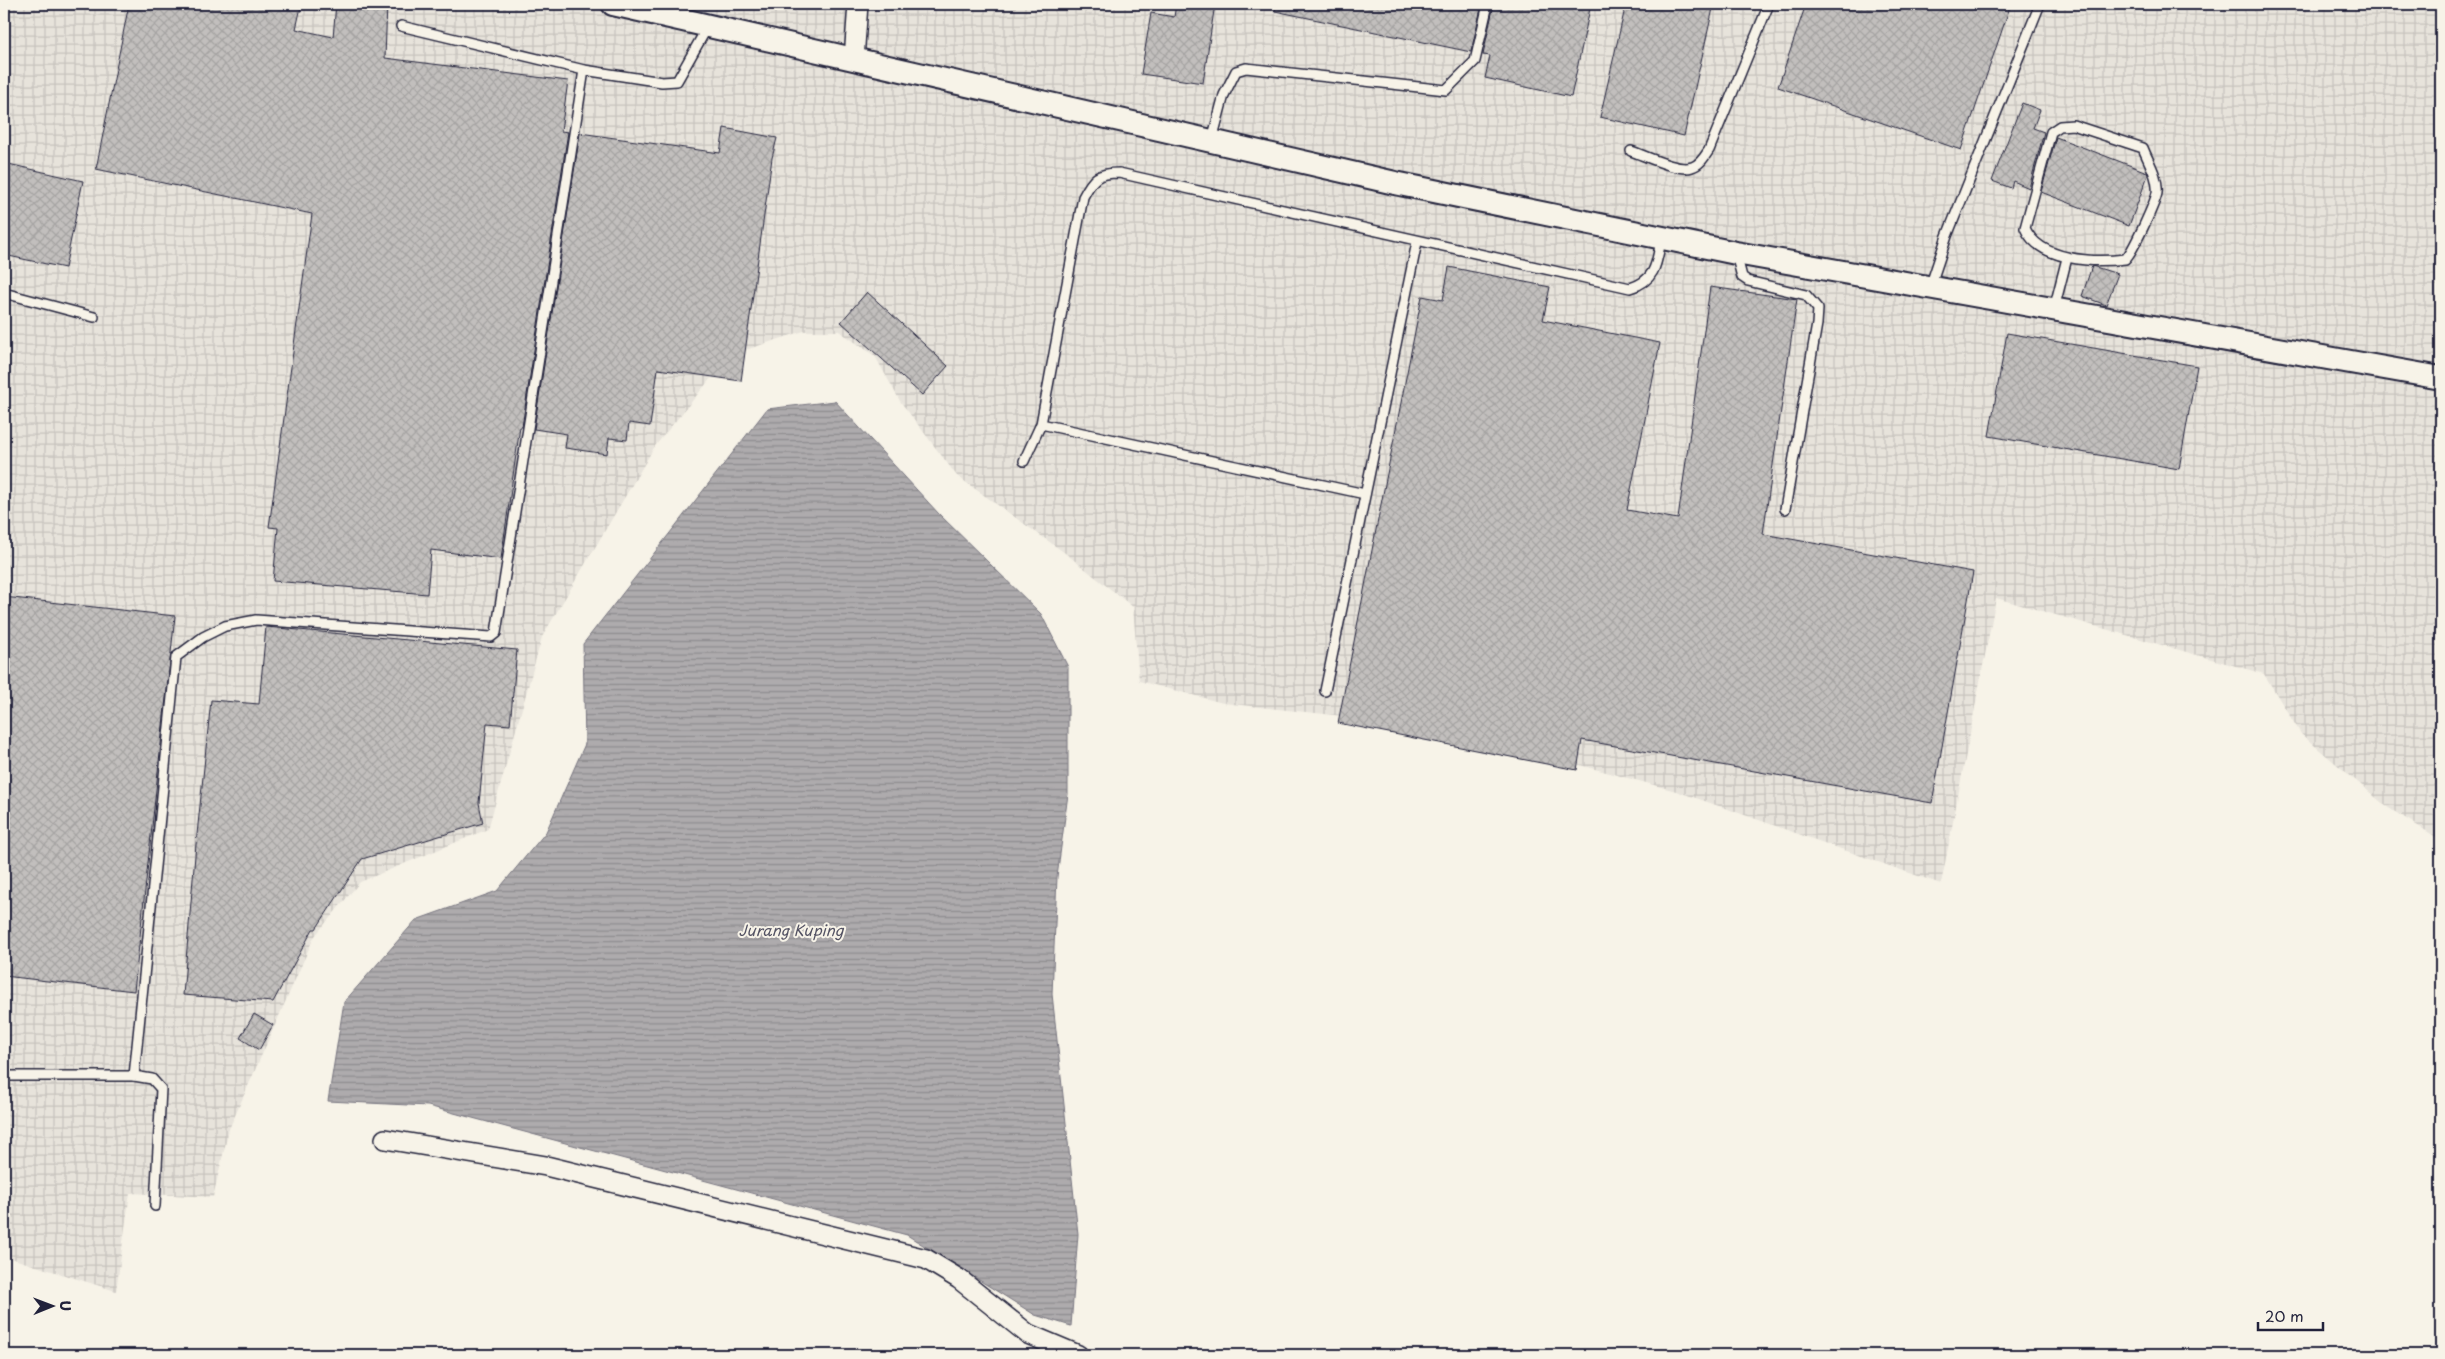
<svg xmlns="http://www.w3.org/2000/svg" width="2445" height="1359" viewBox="0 0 2445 1359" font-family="'Playpen Sans',sans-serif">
<defs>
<pattern id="industrial-grid" width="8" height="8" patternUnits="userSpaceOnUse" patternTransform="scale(1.25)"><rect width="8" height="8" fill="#e7e3db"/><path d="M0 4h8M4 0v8" fill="none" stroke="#c6c2bd"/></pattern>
<pattern id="water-rules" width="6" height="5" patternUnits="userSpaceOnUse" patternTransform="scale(1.25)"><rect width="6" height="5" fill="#aeabad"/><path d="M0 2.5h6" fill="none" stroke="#8d8b8e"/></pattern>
<pattern id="building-cross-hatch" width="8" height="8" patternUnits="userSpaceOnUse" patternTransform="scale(1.25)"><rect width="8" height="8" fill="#c2bfbd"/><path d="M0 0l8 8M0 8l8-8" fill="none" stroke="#a6a4a3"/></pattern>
</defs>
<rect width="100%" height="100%" fill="#f7f3e8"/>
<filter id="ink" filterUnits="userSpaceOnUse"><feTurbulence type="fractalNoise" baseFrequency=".02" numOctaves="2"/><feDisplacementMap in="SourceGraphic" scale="10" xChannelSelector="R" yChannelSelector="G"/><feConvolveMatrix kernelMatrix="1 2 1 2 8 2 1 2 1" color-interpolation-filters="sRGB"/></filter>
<g filter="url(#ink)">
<polygon fill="url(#industrial-grid)" points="4,4 2441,4 2441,840 2387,807 2301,734 2264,674 1996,598 1941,884 1676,791 1436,726 1223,703 1139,681 1133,607 1065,553 957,476 900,401 875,356 839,331 804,331 730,355 655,446 542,637 488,829 360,882 314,937 229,1129 213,1197 130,1193 116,1291 4,1256"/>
<polygon fill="url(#water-rules)" stroke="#76747f" points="835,401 939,514 1041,614 1068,667 1068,794 1057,877 1052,994 1078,1234 1071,1326 1035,1315 907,1235 428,1106 328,1101 344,1002 416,920 497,891 546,832 585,744 583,644 767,409"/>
<g fill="url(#building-cross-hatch)" stroke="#22223b">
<polygon points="129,4 287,4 301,7 296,29 333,37 336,4 387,4 385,58 568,81 561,131 568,132 522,427 520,427 501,559 431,550 427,594 273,581 278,528 269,527 312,214 96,169"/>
<polygon points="1176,4 1215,4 1203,83 1141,74 1151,13 1174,17"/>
<polygon points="1276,4 1482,4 1471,52 1275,11"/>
<polygon points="1494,4 1591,4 1571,97 1485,78 1490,56 1483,55"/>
<polygon points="1626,4 1714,4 1684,136 1600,117"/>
<polygon points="1806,4 2011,4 1961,150 1778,87"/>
<polygon points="2022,103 2040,110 2033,128 2044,132 2029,188 2013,181 2011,188 1992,181"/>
<polygon points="724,128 777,138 772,158 741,381 658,369 650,426 629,423 627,440 609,438 607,454 565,448 567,434 534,429 580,133 720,153"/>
<polygon points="2056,137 2147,172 2148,175 2129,226 2041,192"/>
<polygon points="4,163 83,181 65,268 4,255"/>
<polygon points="2092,266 2118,274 2106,305 2082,296"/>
<polygon points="1449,267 1550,287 1543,320 1660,343 1627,510 1678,519 1710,287 1797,299 1763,534 1973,572 1932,803 1582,740 1577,770 1338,723 1422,296 1443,300"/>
<polygon points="867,292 948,366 922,395 841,322"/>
<polygon points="2007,333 2197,366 2179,469 1989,436"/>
<polygon points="4,597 175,616 134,991 4,976"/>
<polygon points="266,627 517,650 510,725 487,723 479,803 483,823 362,859 316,929 313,929 273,1002 183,995 196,844 211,700 259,704"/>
<polygon points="254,1014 273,1025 259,1050 240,1038"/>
</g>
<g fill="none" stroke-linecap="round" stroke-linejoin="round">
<defs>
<g id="service">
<polyline points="401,26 584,70"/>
<path d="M2073 125 2143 148C2148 161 2159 178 2157 193 2155 203 2132 254 2125 259 2094 263 2039 261 2025 228L2051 132 2060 126Z"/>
<polyline points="1212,140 1224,95 1236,71 1246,68 1446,90 1475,61 1488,4"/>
<path d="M1631 151C1646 156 1678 172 1692 167 1700 165 1705 156 1709 150L1769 4"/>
<polyline points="1736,254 1742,277 1748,281 1806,295 1818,309 1817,324 1785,509"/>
<polyline points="1930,287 1947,236 2040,4"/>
<polyline points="4,293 94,317"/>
<polyline points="2054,309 2067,258"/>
<polyline points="1041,424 1365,494"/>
<path d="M1024 461 1041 424 1083 197C1093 178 1097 173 1119 173L1630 288C1656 281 1657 262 1661 239"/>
<polyline points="1325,691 1417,242"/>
<polyline points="4,1076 134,1076"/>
<polyline points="155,1206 161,1089 152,1079 134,1076 176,657 203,637 225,626 256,620 491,637 496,633 584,70 662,82 677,81 708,26"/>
</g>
<g id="minor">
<polyline points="854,59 858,4"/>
<polyline points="385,1139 546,1166 926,1259 959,1279 1028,1334 1078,1355"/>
</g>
<polyline id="tertiary" points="613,4 1395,183 1736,253 2441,378"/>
</defs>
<use href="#service" stroke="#22223b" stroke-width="12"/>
<use href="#minor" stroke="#22223b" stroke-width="22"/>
<use href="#tertiary" stroke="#22223b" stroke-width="26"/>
<use href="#service" stroke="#f7f3e8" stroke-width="9"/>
<use href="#minor" stroke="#f7f3e8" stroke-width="19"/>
<use href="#tertiary" stroke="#f7f3e8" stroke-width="22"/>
</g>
</g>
<g text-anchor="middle" stroke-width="4" stroke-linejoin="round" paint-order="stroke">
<g font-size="15" font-style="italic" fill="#535263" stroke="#f7f3e8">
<text x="791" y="936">Jurang Kuping</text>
</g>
</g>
<rect width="2445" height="1359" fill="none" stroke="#f7f3e8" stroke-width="20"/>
<rect x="10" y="10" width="2425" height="1339" fill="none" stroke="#22223b" stroke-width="2" filter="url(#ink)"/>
<g transform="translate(52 1306) rotate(89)" stroke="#f7f3e8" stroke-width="4" paint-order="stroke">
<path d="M0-4L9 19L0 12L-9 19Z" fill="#22223b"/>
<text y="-8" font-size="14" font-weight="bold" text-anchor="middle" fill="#22223b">U</text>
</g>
<path d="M2258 1322v8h65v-8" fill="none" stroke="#22223b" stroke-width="2.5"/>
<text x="2265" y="1322" font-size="15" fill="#22223b" stroke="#f7f3e8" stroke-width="4" paint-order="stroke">20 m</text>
</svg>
